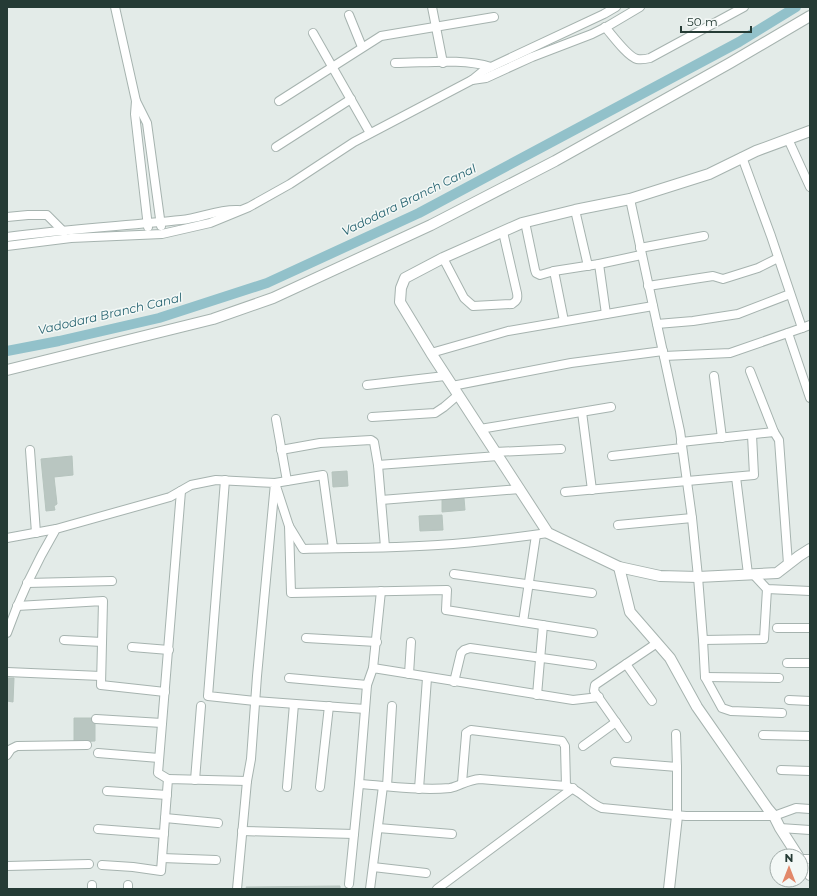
<svg xmlns="http://www.w3.org/2000/svg" width="817" height="896" viewBox="0 0 817 896" font-family="Montserrat,sans-serif">
<rect width="100%" height="100%" fill="#e3ebe8"/>
<g fill="none" stroke-linecap="round" stroke-linejoin="round">
<polyline stroke="#92c1ca" stroke-width="10" points="7,351 59,341 159,318 267,283 419,213 739,42 796,7"/>
</g>
<g fill="#b9c6c1" stroke="#b6c4be">
<polygon points="72,456 73,475 54,477 57,504 54,506 55,510 46,511 41,459"/>
<polygon points="347,471 348,486 333,487 332,472"/>
<polygon points="464,498 465,510 442,512 442,499"/>
<polygon points="442,515 443,530 420,531 419,516"/>
<polygon points="7,678 14,678 13,702 7,701"/>
<polygon points="74,718 95,718 95,741 74,742"/>
<polygon points="340,886 340,889 247,889 246,887"/>
</g>
<g fill="none" stroke-linecap="round" stroke-linejoin="round">
<defs>
<g id="minor">
<polyline points="115,7 136,101 135,114 148,227"/>
<polyline points="432,7 443,63"/>
<polyline points="349,15 362,47"/>
<path d="M605 27C612 35 628 57 637 59 642 60 646 59 650 58L744 7"/>
<polyline points="313,33 370,133"/>
<path d="M395 63C425 63 462 58 491 67"/>
<polyline points="472,80 486,78 532,57 592,34 608,26 640,7"/>
<polyline points="136,101 147,123 161,226"/>
<polyline points="279,101 381,36 494,17"/>
<polyline points="788,139 810,187"/>
<polyline points="276,147 351,99"/>
<polyline points="630,199 680,431 692,518 698,577 703,640 764,639 767,589"/>
<polyline points="575,210 588,266"/>
<polyline points="7,217 28,215 47,215 64,232"/>
<polyline points="525,222 535,270 536,273 540,275 554,271 599,264 641,255"/>
<path d="M7 237C65 229 123 226 181 220 201 218 218 209 238 210"/>
<polyline points="7,246 71,238 162,234 210,223 249,207 290,184 354,142 472,80 483,71 491,67 604,14 616,7"/>
<polyline points="640,248 704,236"/>
<path d="M443 258 464 298 473 306 512 304C517 301 518 299 517 293L503 232"/>
<polyline points="599,264 606,314"/>
<polyline points="554,271 564,321"/>
<polyline points="648,286 713,276 723,279 758,268 778,258"/>
<polyline points="657,324 693,321 738,314 790,294"/>
<polyline points="802,328 810,325"/>
<polyline points="788,333 810,398"/>
<polyline points="431,353 508,331 653,306"/>
<polyline points="664,356 730,353 802,328 771,236 742,157"/>
<polyline points="750,371 774,432"/>
<polyline points="714,376 722,438"/>
<polyline points="367,385 445,376"/>
<polyline points="452,386 571,363 663,351"/>
<polyline points="582,412 592,490"/>
<polyline points="372,417 435,413 444,407 458,395"/>
<polyline points="276,419 287,481"/>
<polyline points="480,429 611,407"/>
<polyline points="681,442 774,432 779,440 788,564"/>
<polyline points="30,450 36,533"/>
<polyline points="281,450 320,443 371,440 374,442 378,465"/>
<polyline points="495,452 561,449"/>
<polyline points="612,456 682,448"/>
<polyline points="736,477 748,574"/>
<polyline points="225,480 208,696 255,701 365,709"/>
<polyline points="565,492 754,475 752,435"/>
<polyline points="381,500 520,489"/>
<polyline points="618,525 692,518"/>
<polyline points="289,526 291,593 447,590 446,610 523,622"/>
<polyline points="536,535 523,622 593,633"/>
<polyline points="7,538 56,529"/>
<polyline points="385,547 378,465 498,456"/>
<path d="M333 548 323 475 275 483 289 526 303 549C348 548 394 548 438 545 475 543 512 538 548 533"/>
<polyline points="454,574 592,593"/>
<polyline points="753,574 767,589 810,591"/>
<polyline points="27,583 112,581"/>
<polyline points="17,606 103,601 101,685 165,692"/>
<polyline points="777,628 810,628"/>
<path d="M7 633C20 596 36 563 56 529L170 497 191 485 216 480 275 483 257 676 251 759 247 781 168 779 161 871 133 867 102 865"/>
<polyline points="306,638 377,642"/>
<polyline points="64,640 102,642"/>
<polyline points="703,640 705,677 722,708 731,711 782,713"/>
<polyline points="132,647 169,650"/>
<polyline points="787,663 810,663"/>
<polyline points="626,664 652,701"/>
<polyline points="373,668 381,591"/>
<polyline points="7,672 101,676"/>
<polyline points="409,674 411,642"/>
<polyline points="705,677 779,678"/>
<polyline points="289,678 367,685"/>
<polyline points="454,682 461,653 464,650 470,648 592,665"/>
<polyline points="537,695 543,625"/>
<polyline points="789,700 810,701"/>
<polyline points="96,719 162,723"/>
<polyline points="676,734 677,767"/>
<polyline points="763,735 810,736"/>
<polyline points="627,738 594,691 595,685 657,643"/>
<polyline points="583,746 616,722"/>
<polyline points="98,753 159,758"/>
<polyline points="7,755 11,749 17,746 87,745"/>
<polyline points="615,762 677,767 677,816"/>
<polyline points="781,770 810,771"/>
<polyline points="168,779 158,773 181,491"/>
<polyline points="195,780 201,706"/>
<polyline points="462,783 466,735 466,733 471,730 562,741 565,746 566,786"/>
<path d="M359 784C389 786 420 791 450 788 460 786 467 780 480 779L566 786C580 790 589 803 602 808L686 816H774L796 808 810 809"/>
<polyline points="387,786 392,706"/>
<polyline points="287,787 294,704"/>
<polyline points="320,787 329,706"/>
<polyline points="419,789 427,678"/>
<polyline points="107,791 167,795"/>
<polyline points="165,818 218,823"/>
<polyline points="378,828 452,834"/>
<polyline points="780,828 810,830"/>
<polyline points="98,829 164,834"/>
<polyline points="242,831 354,834"/>
<polyline points="162,858 216,860"/>
<polyline points="801,859 810,859"/>
<polyline points="7,866 89,864"/>
<polyline points="373,867 426,873"/>
<polyline points="349,884 359,784 367,685 373,668 573,700 599,697"/>
<polyline points="92,885 92,889"/>
<polyline points="128,885 128,889"/>
<polyline points="237,889 247,781"/>
<polyline points="370,889 383,786"/>
<polyline points="437,889 573,788"/>
</g>
<g id="tertiary">
<polyline points="810,131 756,151 709,174 630,199 575,210 522,223 443,258 405,278 401,288 400,302 431,353 548,533 619,567 660,576 698,577 777,573 799,556 810,549"/>
<polyline points="7,370 213,319 273,298 431,225 555,161 730,63 810,16"/>
<polyline points="619,567 630,612 670,658 697,707 768,809 774,816 780,828 798,856"/>
<polyline points="801,861 810,875"/>
<polyline points="669,889 677,816"/>
</g>
</defs>
<use href="#minor" stroke="#a6b3af" stroke-width="10"/>
<use href="#tertiary" stroke="#a6b3af" stroke-width="12"/>
<use href="#minor" stroke="#fff" stroke-width="8"/>
<use href="#tertiary" stroke="#fff" stroke-width="10"/>
</g>
<g text-anchor="middle" stroke-width="3" stroke-linejoin="round" paint-order="stroke">
<g font-size="12" font-style="italic" fill="#266370" stroke="#f3f8f6">
<text transform="translate(409 200) rotate(-26)" y="4">Vadodara Branch Canal</text>
<text transform="translate(110 314) rotate(-13)" y="4">Vadodara Branch Canal</text>
</g>
</g>
<rect width="817" height="896" fill="none" stroke="#253b35" stroke-width="16"/>
<g transform="translate(789 868)"><circle r="19" fill="#f3f8f6" stroke="#a1aca9"/>
<path d="M0-3L7 15L0 10L-7 15Z" fill="#e2886a"/>
<text y="-6" font-size="11" font-weight="bold" text-anchor="middle" fill="#253b35">N</text>
</g>
<path d="M681 26v6h70v-6" fill="none" stroke="#253b35" stroke-width="2"/>
<text x="687" y="26" font-size="12" fill="#253b35" stroke="#f3f8f6" stroke-width="3" paint-order="stroke">50 m</text>
</svg>
